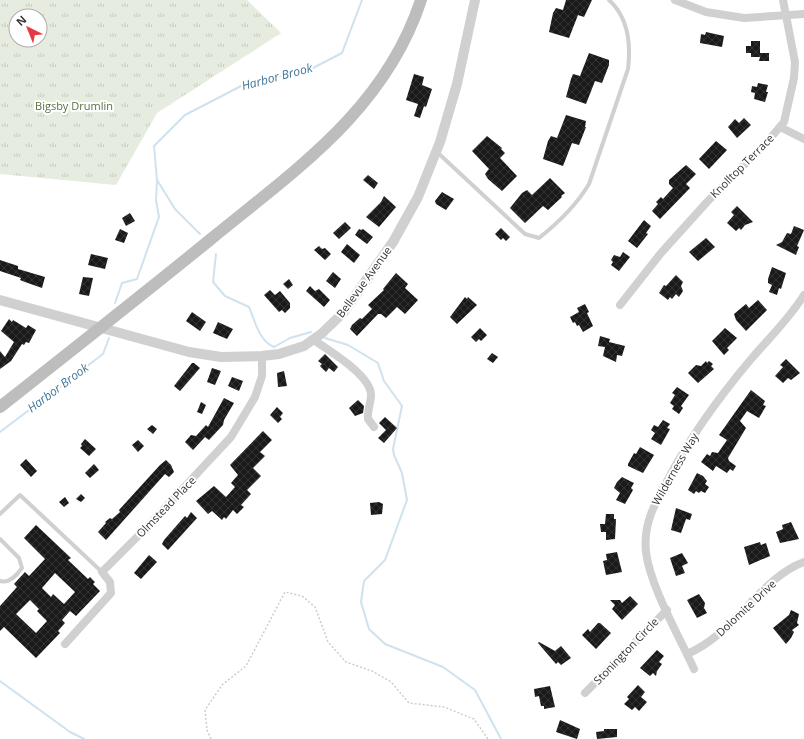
<svg xmlns="http://www.w3.org/2000/svg" width="804" height="739" viewBox="0 0 804 739" font-family="'Open Sans',sans-serif">
<defs>
<pattern id="grass-tufts" width="24" height="20" patternUnits="userSpaceOnUse"><rect width="24" height="20" fill="#e6ecdf"/><path d="M3 7l-1-3M5 7V3M7 7l1-3M15 17l-1-3M17 17v-4M19 17l1-3" fill="none" stroke="#c6cbc0"/></pattern>
<pattern id="building-cross-hatch" width="8" height="8" patternUnits="userSpaceOnUse"><rect width="8" height="8" fill="#1a1a1a"/><path d="M0 0l8 8M0 8l8-8" fill="none" stroke="#333"/></pattern>
</defs>
<rect width="100%" height="100%" fill="#fff"/>
<path fill="url(#grass-tufts)" fill-rule="evenodd" d="M0 0H247L281 33 157 113 116 185 0 174ZM16 16H40V40H16Z"/>
<g fill="none" stroke-linecap="round" stroke-linejoin="round">
<g stroke="#cfe2ee" stroke-width="2">
<polyline points="157,180 175,209 200,234"/>
<path d="M216 254 213 282 225 296 249 307C255 321 259 341 274 347L290 338 311 332"/>
<polyline points="115,303 122,283 137,279 159,217 156,200 157,180 154,146 185,115 245,84 311,69 342,53 362,0"/>
<polyline points="325,338 348,345 378,363 384,381 402,406 393,449 394,455 402,473 407,500 385,560 364,581 361,602 369,629 385,644 443,667 475,690 501,739"/>
<polyline points="0,432 103,354 109,338"/>
<polyline points="0,681 70,732 84,739"/>
</g>
</g>
<g fill="url(#building-cross-hatch)" fill-rule="evenodd">
<polygon points="566,0 592,0 584,17 578,15 569,38 549,32 553,13 556,8 563,10"/>
<polygon points="706,32 724,36 722,47 700,43 701,34 705,35"/>
<polygon points="751,41 760,41 760,53 769,53 769,61 759,61 760,57 751,57 751,53 746,53 746,46 751,46"/>
<polygon points="589,53 609,60 609,65 602,83 595,81 586,104 566,97 571,79 573,74 580,76"/>
<polygon points="414,74 424,77 422,85 432,89 426,107 424,106 420,118 414,116 418,104 406,100"/>
<polygon points="758,83 768,85 766,92 768,92 765,102 754,99 755,93 751,92 752,86 757,87"/>
<polygon points="566,115 586,121 585,127 586,127 579,145 572,143 563,166 543,159 548,141 551,136 557,138"/>
<polygon points="744,118 751,125 737,138 728,127 735,119 739,123"/>
<polygon points="487,136 502,148 501,149 505,153 500,158 517,176 502,191 488,179 485,174 489,169 472,151"/>
<polygon points="716,141 727,150 709,169 699,159"/>
<polygon points="686,165 696,174 686,184 690,188 660,219 652,211 658,204 656,202 661,197 663,199 673,188 669,184 669,180"/>
<polygon points="368,175 378,183 374,189 363,180"/>
<polygon points="550,178 565,193 561,196 562,197 548,210 543,206 525,223 510,208 522,193 527,190 532,195"/>
<polygon points="442,192 454,199 446,210 436,204 435,201"/>
<polygon points="384,196 396,207 379,227 366,217 381,202"/>
<polygon points="737,206 753,222 745,225 741,230 739,228 736,231 727,223 734,215 731,212"/>
<polygon points="130,213 135,221 126,226 122,218"/>
<polygon points="644,220 651,226 646,233 648,234 637,248 628,241"/>
<polygon points="345,222 351,228 339,239 333,233"/>
<polygon points="794,226 804,230 797,246 799,247 796,255 776,245 782,242 787,233 791,234"/>
<polygon points="501,228 510,237 506,241 503,238 501,240 495,234"/>
<polygon points="120,229 128,233 124,243 115,240"/>
<polygon points="359,229 361,230 363,229 373,237 367,244 355,235"/>
<polygon points="706,238 715,247 698,261 689,252"/>
<polygon points="347,244 360,255 354,263 341,252"/>
<polygon points="319,246 322,249 325,248 331,254 325,260 314,250"/>
<polygon points="623,252 630,257 619,271 611,265 613,262 611,260 614,255 620,257"/>
<polygon points="91,254 108,258 105,269 88,265"/>
<polygon points="0,260 18,266 18,269 45,277 42,288 25,282 20,280 21,278 0,271"/>
<polygon points="772,267 786,273 781,289 779,288 777,295 769,292 772,285 768,283 768,279"/>
<polygon points="333,272 341,279 335,288 326,281"/>
<polygon points="396,273 408,284 405,288 418,300 405,314 397,307 386,318 381,314 378,314 357,336 350,329 352,325 360,318 362,319 372,309 368,305 384,290 383,289"/>
<polygon points="676,275 683,282 681,286 683,291 679,297 676,294 672,299 670,297 668,300 659,293 664,285 666,286"/>
<polygon points="83,277 93,278 89,296 79,294"/>
<polygon points="289,279 293,285 288,289 283,284"/>
<polygon points="310,286 315,291 319,289 330,300 324,307 306,291"/>
<polygon points="270,290 275,295 280,291 290,303 290,308 285,313 282,310 279,312 264,295"/>
<polygon points="465,297 467,299 468,297 477,305 457,324 450,317"/>
<polygon points="758,300 767,310 746,331 736,320 734,314 746,304 749,308"/>
<polygon points="585,304 589,312 587,313 593,326 583,332 579,325 577,326 575,322 573,323 570,317 579,312 577,308"/>
<polygon points="192,312 206,322 200,331 186,321"/>
<polygon points="9,319 12,322 13,320 26,328 28,325 36,330 29,343 26,342 24,345 22,344 11,361 0,369 0,351 5,357 14,342 1,331"/>
<polygon points="218,322 233,329 227,339 213,333"/>
<polygon points="480,328 487,335 481,341 479,339 476,342 471,337"/>
<polygon points="725,328 737,338 727,348 729,350 724,355 712,341"/>
<polygon points="600,336 610,339 609,342 625,346 622,356 617,355 616,362 603,356 605,347 598,346"/>
<polygon points="492,353 498,357 493,363 487,359"/>
<polygon points="325,354 338,367 334,372 329,368 326,372 320,366 322,364 318,361"/>
<polygon points="786,359 800,373 791,380 788,378 783,383 775,376 783,367 780,365"/>
<polygon points="706,361 707,363 709,361 713,364 711,366 714,369 698,383 688,373 696,365 701,366"/>
<polygon points="192,363 194,363 200,368 180,391 174,386"/>
<polygon points="212,368 221,371 215,385 207,382"/>
<polygon points="284,371 287,386 278,387 277,373"/>
<polygon points="232,377 243,381 239,391 228,386"/>
<polygon points="677,387 689,395 681,406 683,408 679,414 672,409 674,406 670,403 675,395 672,393"/>
<polygon points="751,390 765,401 763,405 766,406 759,418 747,411 740,421 746,428 728,458 729,461 736,466 733,471 730,469 727,473 716,466 713,471 701,462 707,454 710,456 712,452 718,453 727,440 719,435"/>
<polygon points="224,398 234,403 224,420 223,425 209,440 205,437 193,450 185,442 191,435 196,436 206,425 208,427"/>
<polygon points="358,400 364,406 363,413 355,416 349,408"/>
<polygon points="201,402 206,405 202,414 197,412"/>
<polygon points="277,407 283,413 280,417 282,419 278,423 270,415"/>
<polygon points="385,417 397,428 384,443 378,438 386,430 379,423"/>
<polygon points="663,420 670,424 667,428 670,429 661,445 651,439 655,433 651,430 654,425 658,427"/>
<polygon points="152,425 157,429 153,434 147,429"/>
<polygon points="263,431 272,440 260,452 265,456 253,468 261,476 247,490 251,494 241,505 244,507 237,514 233,510 226,519 224,517 222,520 212,511 208,514 196,501 214,486 226,497 235,487 231,483 238,475 230,465"/>
<polygon points="85,439 96,449 89,456 80,448 82,446 81,444"/>
<polygon points="138,440 144,446 138,452 132,445"/>
<polygon points="640,447 654,455 643,473 628,466 628,464 634,453 636,454"/>
<polygon points="26,459 37,471 31,477 20,465"/>
<polygon points="166,460 171,465 174,472 169,477 165,474 106,540 98,532 106,523 105,522 110,518 112,519 120,512 119,510 160,465"/>
<polygon points="94,464 99,470 90,478 85,473"/>
<polygon points="697,473 703,476 707,481 705,484 709,487 705,493 701,491 699,493 696,491 694,494 688,490"/>
<polygon points="622,477 634,483 631,488 633,490 625,504 616,500 620,493 614,488 617,482"/>
<polygon points="81,494 85,498 81,502 76,499"/>
<polygon points="65,497 69,503 64,507 59,502"/>
<polygon points="379,502 383,504 382,514 371,515 370,503"/>
<polygon points="676,508 692,514 690,520 686,519 681,533 671,530"/>
<polygon points="191,512 197,518 168,550 162,544 164,540 185,516 187,518"/>
<polygon points="606,514 614,514 614,519 616,519 615,539 606,540 606,532 601,532 600,524 605,524"/>
<polygon points="791,522 799,539 780,543 776,532 783,529 782,525"/>
<path d="M36 525 71 558 68 560 88 579 90 577 95 582 93 584 100 591 76 616 70 611 62 620 65 623 58 631 60 633 36 658 4 627 0 631V606L17 587 14 584 25 572 29 576 45 559 24 538ZM55 573 75 592 64 604 53 594 51 597 42 588ZM30 600 39 609 37 611 47 621 36 633 16 614Z"/>
<polygon points="760,542 761,545 766,543 770,556 749,565 744,547"/>
<polygon points="617,552 622,572 606,575 603,561 607,560 606,554"/>
<polygon points="682,553 688,563 682,566 685,573 676,576 670,558"/>
<polygon points="149,555 157,562 141,579 134,573"/>
<polygon points="699,594 705,603 704,608 707,613 697,618 687,600"/>
<polygon points="630,596 638,604 622,620 612,609 615,605 610,600 620,600 622,603"/>
<polygon points="791,610 799,614 797,623 799,625 792,630 794,632 791,638 786,644 773,628 789,615"/>
<polygon points="598,623 600,623 611,633 596,649 582,635 588,629 590,632"/>
<polygon points="539,642 555,651 561,646 571,658 561,665 558,662 556,664 538,643"/>
<polygon points="657,650 664,656 659,662 662,664 657,671 656,676 653,673 650,676 640,668"/>
<polygon points="638,685 645,692 641,697 647,702 639,711 635,707 632,710 624,704 629,699 627,697"/>
<polygon points="550,686 555,707 544,709 544,706 541,706 539,696 535,697 534,689"/>
<polygon points="560,720 580,729 577,739 556,732"/>
<polygon points="604,729 617,729 617,737 597,739 596,732 604,731"/>
</g>
<g fill="none" stroke-linecap="round" stroke-linejoin="round">
<polyline stroke="#cdcdcd" stroke-width="1.5" stroke-dasharray="2 2" stroke-linecap="butt" points="211,739 207,730 205,710 222,685 246,666 285,592 302,596 315,607 328,642 346,662 372,671 391,682 409,703 444,707 474,719 488,739"/>
<g stroke="#d0d0d0" stroke-width="4">
<path d="M437 152 525 234 539 238C558 223 577 204 589 184L628 69C631 44 629 18 609 0"/>
<polyline points="0,514 20,495 102,572"/>
<path d="M0 539 19 558 22 568C17 575 9 584 0 581"/>
</g>
<g stroke="#d0d0d0" stroke-width="8">
<polyline points="675,0 706,12 744,18 804,14"/>
<polyline points="780,127 804,139"/>
<polyline points="620,305 661,253 707,202 767,142 784,122 794,78 795,62 783,0"/>
<path d="M314 340C329 351 371 375 371 395 371 403 367 411 368 419L374 427"/>
<polyline points="65,644 111,593 110,582 102,572 150,524 231,437 255,397 262,376 262,356"/>
<path d="M687 654C735 634 760 578 804 562"/>
<path d="M694 669C679 636 650 586 646 552 643 525 654 505 666 483 689 438 719 397 752 358 770 337 789 319 804 295"/>
<polyline points="585,693 667,610"/>
</g>
<polyline stroke="#d0d0d0" stroke-width="10" points="0,300 189,352 221,357 262,356 279,354 304,346 321,334 343,313 393,242 418,197 440,142 457,84 475,0"/>
<path stroke="#bdbdbd" stroke-width="12" d="M0 407C71 351 141 296 211 239 295 170 385 110 421 0"/>
</g>
<g text-anchor="middle" stroke-width="4" stroke-linejoin="round" paint-order="stroke">
<g font-size="11" fill="#56703f" stroke="#fff">
<text x="74" y="110">Bigsby Drumlin</text>
</g>
<g font-size="11" fill="#333" stroke="#fff">
<text transform="translate(742 166) rotate(-45)" y="4">Knolltop Terrace</text>
<text transform="translate(364 282) rotate(-54)" y="4">Bellevue Avenue</text>
<text transform="translate(675 469) rotate(-60)" y="4">Wilderness Way</text>
<text transform="translate(166 507) rotate(-46)" y="4">Olmstead Place</text>
<text transform="translate(746 608) rotate(-43)" y="4">Dolomite Drive</text>
<text transform="translate(626 651) rotate(-46)" y="4">Stonington Circle</text>
</g>
<g font-size="12" font-style="italic" fill="#3f7597" stroke="#fff">
<text transform="translate(277 77) rotate(-15)" y="4">Harbor Brook</text>
<text transform="translate(58 388) rotate(-37)" y="4">Harbor Brook</text>
</g>
</g>
<g transform="translate(28 28) rotate(317)"><circle r="19" fill="#ffffff" stroke="#adadad"/>
<path d="M0-3L7 15L0 10L-7 15Z" fill="#e63946"/>
<text y="-6" font-size="11" font-weight="bold" text-anchor="middle" fill="#333333">N</text>
</g>
</svg>
